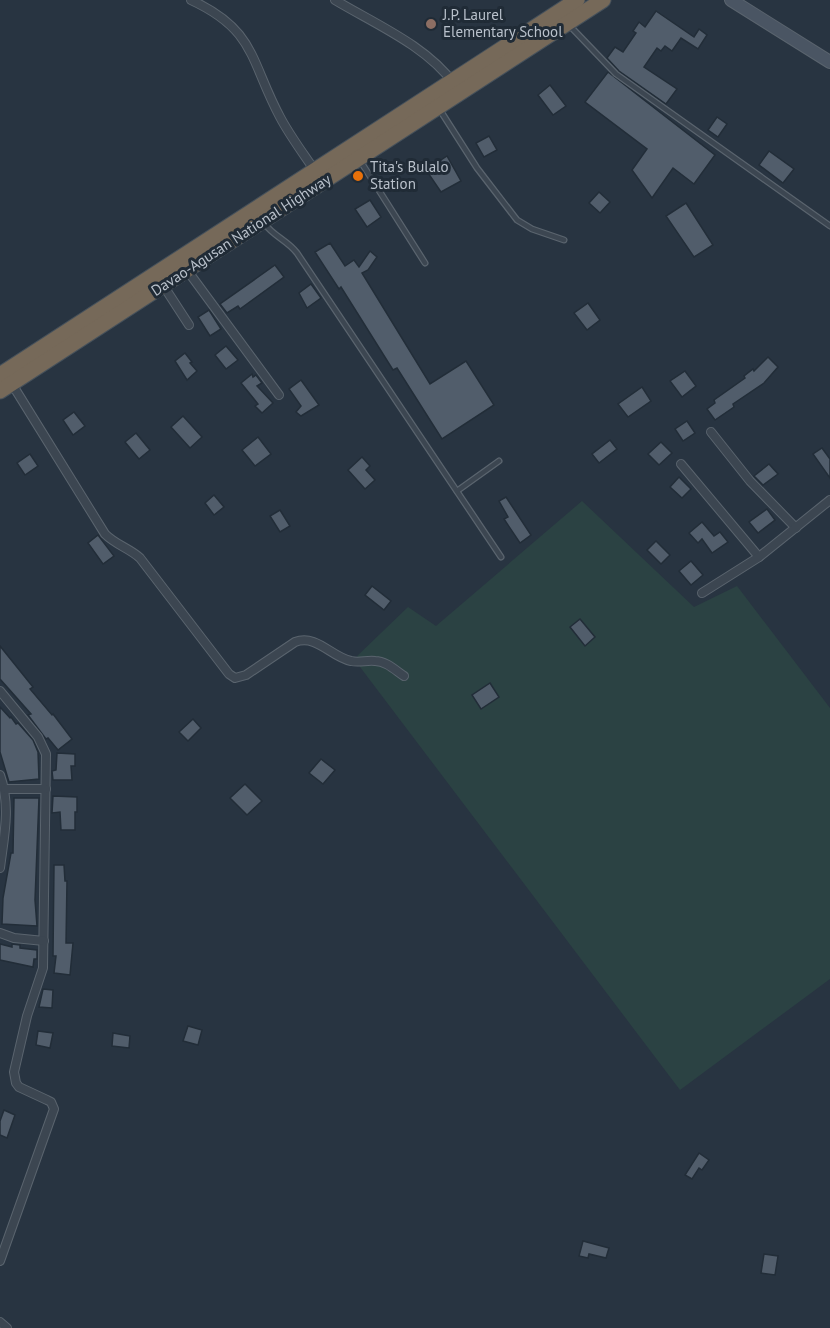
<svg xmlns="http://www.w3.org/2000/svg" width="830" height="1328" viewBox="0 0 830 1328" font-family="'PT Sans',sans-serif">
<rect width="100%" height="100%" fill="#283441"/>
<polygon fill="#2b4243" points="582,501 694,607 737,586 830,708 830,979 680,1090 354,659 408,607 436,626"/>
<g fill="#515d6b" stroke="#222d38" stroke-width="1.5">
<polygon points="656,11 694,37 699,29 707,35 698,49 681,38 672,51 665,46 661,51 657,48 644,67 677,89 666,104 619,71 607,58 615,47 623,52 636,33 633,31 639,22 645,27"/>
<polygon points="608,72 715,155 694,184 673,168 652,198 632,170 647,149 585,102"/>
<polygon points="550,85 566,106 553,115 538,95"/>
<polygon points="717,117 727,124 718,137 708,130"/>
<polygon points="489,136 497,150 484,157 476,143"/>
<polygon points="769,151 794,169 783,183 759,165"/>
<polygon points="447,156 461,181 441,192 426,170"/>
<polygon points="599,192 610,202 600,213 589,203"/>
<polygon points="370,200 381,217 367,227 355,209"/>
<polygon points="686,203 713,245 694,257 666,216"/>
<polygon points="330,243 345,266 354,260 359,267 370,251 377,257 368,270 362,273 430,384 466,361 494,405 442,439 397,368 393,370 341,287 339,289 315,252"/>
<polygon points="275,265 284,277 240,309 238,306 227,313 220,304"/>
<polygon points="311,284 321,298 307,308 299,293"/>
<polygon points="588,303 600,320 587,330 574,313"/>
<polygon points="209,310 221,329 210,336 198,317"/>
<polygon points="226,346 238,360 226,369 215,355"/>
<polygon points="185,353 192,362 190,363 197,371 187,380 175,361"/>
<polygon points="768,357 778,367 764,383 733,404 734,407 715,420 707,409 715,403 714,400 745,378 744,376 753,369 754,371"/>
<polygon points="685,371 696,386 682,397 670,381"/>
<polygon points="252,374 253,377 256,375 262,383 257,386 273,403 262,413 255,406 258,404 241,383"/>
<polygon points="301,380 319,405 301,416 296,412 301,406 289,389"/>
<polygon points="642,387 651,401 628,417 618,404"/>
<polygon points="74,412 85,426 73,435 63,420"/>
<polygon points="183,416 202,437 190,448 171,427"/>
<polygon points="687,421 695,433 683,441 675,429"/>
<polygon points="136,433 150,450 139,459 125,442"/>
<polygon points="258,437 271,454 255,466 242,450"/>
<polygon points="610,440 617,449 599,463 592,454"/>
<polygon points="661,442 672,453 659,465 648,454"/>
<polygon points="822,448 830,459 830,478 813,454"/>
<polygon points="30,454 38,466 25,475 17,463"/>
<polygon points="362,457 370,466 366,470 375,480 365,489 348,470"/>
<polygon points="769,464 778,474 763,485 754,476"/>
<polygon points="679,477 691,489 682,498 670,487"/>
<polygon points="214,495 224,507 214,515 205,503"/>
<polygon points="506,497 531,535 520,543 504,519 508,517 499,501"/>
<polygon points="767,509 775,520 758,533 749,522"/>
<polygon points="280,510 290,526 280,532 270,516"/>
<polygon points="702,522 714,536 720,532 728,542 712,553 702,539 698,543 689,533"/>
<polygon points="98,535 114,556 103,564 88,543"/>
<polygon points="656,541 670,555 661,564 647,550"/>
<polygon points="691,561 703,575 691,585 679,571"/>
<polygon points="372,586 391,601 384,610 365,595"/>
<polygon points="580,619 595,637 585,646 570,627"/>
<polygon points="0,646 33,687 30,689 52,715 53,714 72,739 58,750 48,738 46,739 28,715 31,714 0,679"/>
<polygon points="490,683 499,697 481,709 472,695"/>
<polygon points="0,707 10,718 11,717 16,724 18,723 33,740 38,752 39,779 9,782 0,752"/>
<polygon points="193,719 201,728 188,741 179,732"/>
<polygon points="57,753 75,754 75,766 71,766 72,780 53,780 52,771 56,770"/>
<polygon points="321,759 335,770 323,784 309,773"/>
<polygon points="245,784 262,801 247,815 230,798"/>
<polygon points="53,796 77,797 77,812 75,812 75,830 61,830 60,812 52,813"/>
<polygon points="14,798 39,798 35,900 37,926 2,924 3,898 11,853 13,853"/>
<polygon points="54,865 64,865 65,881 67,881 66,943 73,943 70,975 54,973 56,956 53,956"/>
<polygon points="0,944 12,947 12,944 20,945 20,948 37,950 37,959 34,959 33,967 0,960"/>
<polygon points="43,989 53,990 52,1008 39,1007"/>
<polygon points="188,1026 202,1030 198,1045 183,1041"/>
<polygon points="38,1031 53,1033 50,1048 36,1045"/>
<polygon points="113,1033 130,1036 129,1048 112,1046"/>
<polygon points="4,1110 15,1115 7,1138 0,1135 0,1121"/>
<polygon points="699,1153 709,1160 702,1170 699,1168 692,1179 685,1175"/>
<polygon points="583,1241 609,1248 606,1258 589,1254 588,1258 579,1256"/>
<polygon points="764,1254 778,1256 775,1275 761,1273"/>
</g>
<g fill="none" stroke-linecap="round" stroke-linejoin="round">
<defs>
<g id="lane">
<polyline points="570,26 616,74 830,226"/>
<polyline points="440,110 477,168 517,220 532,229 564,240"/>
<polyline points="361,162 425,263"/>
<path d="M264 223C273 236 287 240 297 253L501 557"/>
<polyline points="457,491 499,461"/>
</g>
<g id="street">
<path d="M191 0C256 30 250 61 280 117 290 136 303 153 315 171"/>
<path d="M335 0C375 24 427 46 454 84"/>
<polyline points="187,270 279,395"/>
<polyline points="163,285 189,325"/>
<path d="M12 384 105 534C116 545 129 548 140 558L229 674 235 678 246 675 295 642C317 634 331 657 351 661 359 663 367 660 375 661 386 661 395 670 404 676"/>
<polyline points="711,432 750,481 796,528"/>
<polyline points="681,464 759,557"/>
<polyline points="702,593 759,557 830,500"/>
<polyline points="0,691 38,737 46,754 43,968 27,1016 14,1072 16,1083 19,1087 47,1100 51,1102 54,1109 0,1261"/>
<path d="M0 775C11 806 4 836 0 868"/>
<polyline points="5,789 46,789"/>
<polyline points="0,933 14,938 44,941"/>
<polyline points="0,1322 7,1328"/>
</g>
<polyline id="secondary" points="731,0 830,62"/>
<g id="highway">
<polyline points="0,375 577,0"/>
<polyline points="0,391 603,0"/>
</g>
</defs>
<use href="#lane" stroke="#5a646e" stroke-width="7"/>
<use href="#street" stroke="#5a646e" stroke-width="10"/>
<use href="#secondary" stroke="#5a646e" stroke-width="14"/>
<use href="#highway" stroke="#46515b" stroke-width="17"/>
<use href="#lane" stroke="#3c4651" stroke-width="4.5"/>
<use href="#street" stroke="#3c4651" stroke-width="8"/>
<use href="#secondary" stroke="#4a5563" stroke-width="12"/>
<use href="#highway" stroke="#766959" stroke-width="15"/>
</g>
<circle fill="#8d6e63" stroke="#202b36" stroke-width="2" cx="431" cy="24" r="6"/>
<circle fill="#e8710a" stroke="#202b36" stroke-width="2" cx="358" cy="176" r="6"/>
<g text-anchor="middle" stroke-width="6" stroke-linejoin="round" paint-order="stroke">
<g font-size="15" fill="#b9c1cb" stroke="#202b36" text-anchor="start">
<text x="443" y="20">J.P. Laurel<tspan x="443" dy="17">Elementary School</tspan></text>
<text x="370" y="172">Tita's Bulalo<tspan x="370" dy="17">Station</tspan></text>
</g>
<g font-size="15" fill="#b9c1cb" stroke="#202b36">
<text transform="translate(241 235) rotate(-33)" y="5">Davao-Agusan National Highway</text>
</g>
</g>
</svg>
